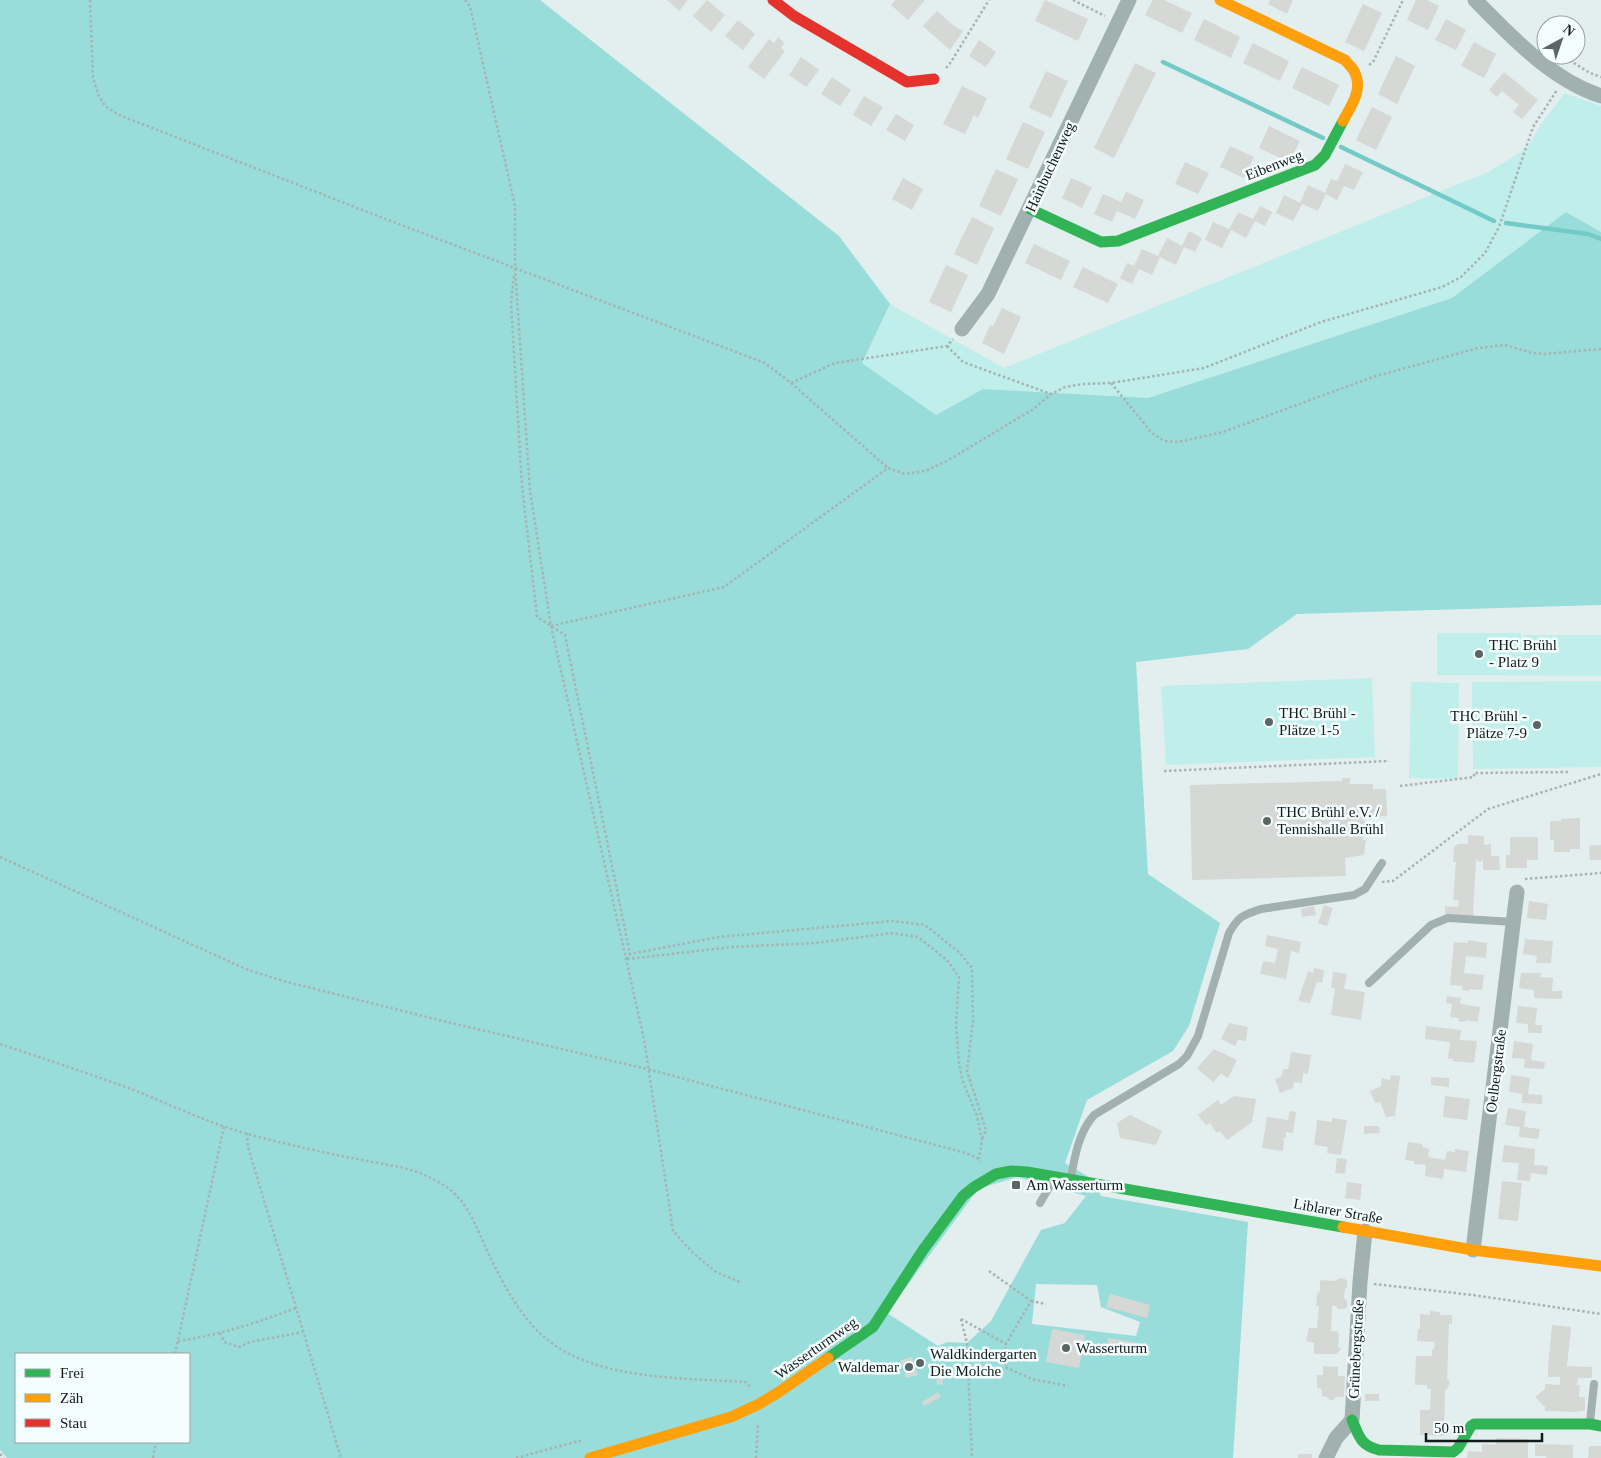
<svg xmlns="http://www.w3.org/2000/svg" width="1601" height="1458" viewBox="0 0 1601 1458" font-family="'Times New Roman',serif">
<rect width="100%" height="100%" fill="#e2efee"/>
<g fill="#c0eeeb">
<polygon points="1565,93 1601,106 1601,232 1566,212 1452,298 1148,398 983,389 936,415 862,363 890,304 1004,368 1488,172 1526,149 1541,124"/>
<polygon points="1437,633 1521,633 1521,661 1523,635 1601,635 1601,676 1437,675"/>
<polygon points="1372,678 1375,757 1166,765 1161,686"/>
<polygon points="1601,681 1601,767 1473,769 1472,682"/>
<polygon points="1411,682 1459,683 1458,779 1409,778"/>
</g>
<path fill="#98ddda" fill-rule="evenodd" d="M0 0H540L839 236 890 304 862 363 936 415 983 389 1148 398 1452 298 1566 212 1601 232V605L1297 614 1248 649 1136 662 1148 874 1220 923 1189 1026 1173 1051 1087 1100 1065 1163 1094 1180 1101 1196 1248 1222 1233 1458H7L0 1450ZM1017 1177 1086 1196 1065 1223 1041 1230 991 1321 967 1343 947 1342 938 1346 887 1313 978 1189ZM1036 1284 1097 1285 1101 1307 1140 1322 1136 1336 1032 1324ZM16 1354H189V1442H16Z"/>
<g fill="none" stroke-linecap="round" stroke-linejoin="round">
<g stroke="#73cac6" stroke-width="4.5">
<polyline points="1163,62 1323,138"/>
<polyline points="1341,147 1494,221"/>
<polyline points="1506,223 1588,234 1601,239"/>
</g>
</g>
<g fill="#d5d8d5">
<polygon points="667,0 688,0 679,11"/>
<polygon points="707,0 725,15 711,32 693,16"/>
<polygon points="895,0 925,0 908,20 891,5"/>
<polygon points="1045,0 1088,19 1078,41 1035,21"/>
<polygon points="1153,0 1164,0 1192,13 1182,33 1145,15"/>
<polygon points="1270,0 1293,0 1287,14 1268,4"/>
<polygon points="1416,0 1427,0 1439,6 1428,30 1407,20"/>
<polygon points="1363,4 1382,13 1364,51 1345,42"/>
<polygon points="937,11 954,26 963,31 950,50 923,26"/>
<polygon points="1204,19 1240,37 1231,58 1194,40"/>
<polygon points="1446,19 1466,30 1456,50 1435,40"/>
<polygon points="738,20 755,34 743,50 725,36"/>
<polygon points="778,37 784,43 781,48 785,51 764,79 748,67 769,39 774,43"/>
<polygon points="979,40 996,52 986,67 969,56"/>
<polygon points="1474,42 1496,54 1484,78 1461,66"/>
<polygon points="1253,43 1289,61 1280,81 1243,63"/>
<polygon points="1396,56 1415,66 1397,104 1378,94"/>
<polygon points="801,57 819,70 806,87 789,75"/>
<polygon points="1135,63 1156,73 1114,158 1094,148"/>
<polygon points="1302,67 1339,85 1329,106 1292,88"/>
<polygon points="1046,71 1068,81 1051,118 1029,108"/>
<polygon points="1504,72 1538,100 1522,119 1513,112 1519,105 1502,91 1497,97 1489,90"/>
<polygon points="832,77 851,90 840,106 821,94"/>
<polygon points="962,86 987,98 978,118 974,115 965,134 943,124"/>
<polygon points="864,96 883,107 871,126 853,115"/>
<polygon points="1372,107 1392,117 1376,150 1356,140"/>
<polygon points="896,114 914,125 905,141 886,130"/>
<polygon points="1023,122 1045,132 1028,169 1006,159"/>
<polygon points="1269,126 1300,141 1289,162 1259,148"/>
<polygon points="1230,146 1254,157 1244,178 1220,167"/>
<polygon points="1185,162 1209,173 1198,194 1175,184"/>
<polygon points="1345,164 1363,172 1354,190 1344,186 1337,200 1326,194 1318,211 1302,204 1293,221 1276,213 1284,195 1300,203 1308,185 1325,193 1331,179 1337,181"/>
<polygon points="996,169 1018,179 1001,216 979,206"/>
<polygon points="903,178 923,189 912,210 892,199"/>
<polygon points="1071,178 1092,187 1082,208 1062,198"/>
<polygon points="1126,192 1144,200 1135,219 1117,211 1112,222 1094,214 1103,194 1121,202"/>
<polygon points="1260,206 1272,212 1265,226 1255,221 1246,238 1231,230 1222,248 1205,240 1213,222 1229,229 1238,212 1253,219"/>
<polygon points="972,217 994,228 977,265 954,254"/>
<polygon points="1189,231 1202,238 1195,252 1184,247 1176,265 1160,257 1152,275 1139,269 1132,284 1120,278 1127,263 1134,266 1142,249 1158,256 1167,238 1182,246"/>
<polygon points="1034,244 1070,261 1061,280 1025,263"/>
<polygon points="946,265 968,275 951,312 929,302"/>
<polygon points="1083,267 1118,284 1108,303 1073,287"/>
<polygon points="1002,308 1021,317 1004,354 982,343 990,325 993,326"/>
<polygon points="1342,778 1350,778 1350,784 1373,784 1373,789 1386,789 1387,816 1366,817 1363,840 1366,840 1364,855 1345,858 1346,876 1192,880 1190,785 1342,781"/>
<polygon points="1580,818 1580,849 1570,849 1570,852 1554,852 1554,840 1550,840 1550,821 1561,821 1561,819"/>
<polygon points="1468,835 1484,836 1484,845 1491,844 1491,856 1499,856 1500,870 1483,870 1483,860 1480,862 1476,859 1473,918 1445,916 1445,906 1458,907 1459,900 1453,900 1456,862 1453,862 1454,847 1458,844 1468,844"/>
<polygon points="1510,837 1538,837 1538,860 1527,860 1527,868 1506,868 1506,855 1510,855"/>
<polygon points="1601,845 1601,860 1590,860 1589,846"/>
<polygon points="1529,901 1548,904 1546,920 1527,918"/>
<polygon points="1324,905 1333,908 1327,926 1318,923"/>
<polygon points="1314,906 1316,915 1302,917 1301,909"/>
<polygon points="1267,935 1301,942 1299,953 1291,951 1286,979 1260,974 1263,961 1275,963 1278,949 1265,946"/>
<polygon points="1525,939 1553,941 1551,963 1536,963 1537,956 1523,954"/>
<polygon points="1468,940 1487,943 1486,958 1466,956 1465,966 1464,973 1484,975 1482,990 1469,989 1469,991 1462,990 1463,986 1450,985 1454,942 1468,943"/>
<polygon points="1314,968 1324,970 1322,983 1317,982 1310,1003 1298,1001 1308,971 1313,973"/>
<polygon points="1333,972 1347,974 1344,989 1365,992 1361,1020 1331,1015 1335,988 1331,988"/>
<polygon points="1521,973 1541,973 1540,977 1553,978 1552,991 1562,991 1562,999 1534,998 1534,990 1519,988"/>
<polygon points="1447,996 1461,998 1460,1004 1480,1007 1478,1022 1465,1020 1465,1022 1458,1021 1459,1018 1450,1017 1452,1004 1446,1003"/>
<polygon points="1518,1006 1537,1008 1535,1025 1542,1025 1542,1033 1528,1033 1528,1024 1516,1023"/>
<polygon points="1229,1023 1248,1027 1246,1041 1238,1040 1235,1046 1221,1039"/>
<polygon points="1426,1026 1461,1030 1460,1040 1477,1041 1474,1063 1452,1061 1453,1058 1448,1059 1450,1042 1425,1039"/>
<polygon points="1514,1041 1533,1044 1531,1060 1545,1062 1544,1069 1524,1068 1525,1059 1512,1058"/>
<polygon points="1214,1049 1237,1060 1228,1078 1221,1074 1213,1082 1197,1068"/>
<polygon points="1291,1052 1311,1055 1308,1074 1303,1073 1302,1083 1294,1082 1293,1088 1280,1093 1275,1079 1282,1076 1283,1069 1288,1069"/>
<polygon points="1391,1075 1400,1076 1395,1116 1386,1117 1380,1102 1375,1103 1370,1091 1381,1086 1382,1078 1390,1080"/>
<polygon points="1511,1075 1530,1078 1528,1094 1542,1095 1542,1104 1522,1103 1522,1094 1509,1092"/>
<polygon points="1431,1077 1449,1078 1449,1087 1431,1085"/>
<polygon points="1234,1096 1256,1099 1252,1122 1227,1140 1220,1131 1217,1133 1210,1123 1206,1125 1198,1115 1218,1100 1221,1105"/>
<polygon points="1445,1096 1470,1099 1467,1120 1443,1117"/>
<polygon points="1508,1108 1526,1111 1524,1127 1540,1129 1538,1139 1519,1137 1520,1127 1505,1125"/>
<polygon points="1290,1111 1296,1112 1293,1133 1286,1132 1286,1137 1283,1139 1284,1141 1283,1151 1262,1148 1267,1117 1288,1120"/>
<polygon points="1130,1115 1162,1131 1156,1145 1120,1138 1117,1123"/>
<polygon points="1332,1118 1347,1120 1341,1155 1327,1153 1328,1147 1314,1145 1317,1120 1332,1122"/>
<polygon points="1364,1126 1379,1126 1380,1133 1364,1134"/>
<polygon points="1408,1142 1422,1144 1422,1147 1429,1149 1428,1157 1445,1160 1447,1151 1455,1152 1455,1149 1469,1151 1466,1172 1444,1169 1443,1179 1425,1176 1426,1165 1414,1164 1414,1161 1405,1160"/>
<polygon points="1504,1145 1535,1149 1534,1165 1548,1166 1547,1175 1531,1173 1530,1181 1517,1180 1519,1163 1502,1162"/>
<polygon points="1337,1158 1347,1159 1345,1174 1335,1173"/>
<polygon points="1502,1181 1522,1183 1518,1221 1498,1219"/>
<polygon points="1347,1182 1362,1184 1360,1200 1345,1198"/>
<polygon points="1339,1278 1345,1279 1347,1281 1347,1287 1345,1289 1344,1298 1347,1301 1347,1307 1344,1309 1338,1309 1336,1306 1332,1306 1331,1331 1337,1331 1339,1334 1338,1347 1341,1349 1336,1354 1314,1354 1314,1343 1306,1341 1309,1328 1317,1328 1319,1306 1316,1306 1317,1294 1320,1291 1320,1280 1336,1281"/>
<polygon points="1110,1294 1150,1305 1147,1318 1106,1307"/>
<polygon points="1430,1311 1440,1312 1440,1315 1452,1315 1452,1324 1449,1324 1447,1379 1450,1382 1447,1389 1445,1389 1444,1436 1420,1435 1420,1410 1430,1410 1431,1389 1427,1389 1427,1385 1415,1385 1416,1356 1432,1356 1432,1349 1434,1349 1435,1342 1417,1341 1418,1329 1420,1329 1420,1314 1430,1315"/>
<polygon points="1552,1325 1571,1327 1567,1366 1592,1367 1592,1378 1578,1378 1577,1385 1580,1385 1579,1397 1585,1397 1585,1411 1579,1411 1579,1412 1545,1411 1545,1407 1535,1397 1545,1389 1545,1384 1560,1385 1560,1377 1548,1377 1548,1366"/>
<polygon points="1052,1329 1085,1335 1079,1368 1046,1362"/>
<polygon points="1108,1338 1134,1342 1133,1351 1107,1347"/>
<polygon points="912,1357 918,1375 906,1378 901,1360"/>
<polygon points="1323,1366 1338,1367 1338,1376 1345,1376 1344,1397 1336,1397 1333,1400 1330,1400 1327,1397 1322,1396 1322,1389 1317,1388 1317,1375 1323,1375"/>
<polygon points="942,1370 943,1384 937,1385 936,1371"/>
<polygon points="938,1392 941,1397 924,1406 922,1402"/>
<rect x="1365" y="1394" width="14" height="7"/>
<polygon points="1496,1438 1528,1439 1528,1458 1467,1458 1468,1451 1482,1452 1482,1444 1496,1445"/>
<polygon points="1535,1444 1573,1445 1573,1458 1546,1458 1547,1456 1535,1456"/>
<polygon points="1589,1446 1601,1446 1601,1458 1588,1458"/>
<rect x="1298" y="1454" width="14" height="4"/>
</g>
<g fill="none" stroke-linecap="round" stroke-linejoin="round">
<g stroke="#a6b3b2" stroke-width="2.5" stroke-dasharray="2.5 2.5" stroke-linecap="butt">
<polyline points="90,0 93,78 98,94 105,106 119,115 383,218 765,363 791,383 888,468"/>
<polyline points="465,0 470,6 515,206 515,268 530,491 551,626 644,1039 673,1231 693,1253 716,1272 740,1282"/>
<polyline points="1073,0 1105,16"/>
<polyline points="1561,55 1590,73 1601,77"/>
<polyline points="1369,65 1373,62 1403,0"/>
<polyline points="946,68 951,62 989,0"/>
<polyline points="514,276 511,303 522,486 537,617 565,635 630,954"/>
<polyline points="947,346 963,362 1051,394"/>
<polyline points="791,383 835,363 947,346 953,339"/>
<polyline points="1111,383 1152,433 1164,441 1178,442 1223,432 1373,377 1478,348 1505,345 1532,353 1544,354 1601,349"/>
<polyline points="551,626 724,587 888,468 905,474 925,471 945,462 1032,410 1051,394 1065,387 1083,384 1111,383 1204,368 1321,322 1442,287 1461,277 1485,253 1499,227 1533,127 1557,90"/>
<polyline points="1164,771 1389,761"/>
<polyline points="1400,786 1474,777 1474,773 1570,772"/>
<polyline points="0,857 248,970 287,982 443,1021 647,1069 966,1153 979,1159 980,1162"/>
<polyline points="1525,879 1601,873"/>
<polyline points="1382,882 1393,881 1488,809 1601,774"/>
<polyline points="626,959 630,954 719,937 892,921 925,925 960,953 972,968 973,1021 967,1071 986,1130 982,1140"/>
<polyline points="627,959 732,947 815,943 892,933 918,937 947,960 959,977 956,1025 959,1064 963,1082 977,1116 982,1140 979,1159"/>
<path d="M0 1044C44 1059 88 1073 131 1089 169 1104 208 1123 248 1134 284 1144 321 1152 357 1159 380 1164 407 1166 429 1177 437 1181 447 1186 454 1193 471 1209 480 1236 490 1257 505 1287 521 1319 549 1341 598 1380 684 1378 745 1382L752 1388"/>
<polyline points="247,1133 248,1147 341,1458"/>
<polyline points="989,1271 1031,1301 1006,1344 1005,1367 1032,1379 1068,1386"/>
<polyline points="1374,1284 1473,1295 1601,1314"/>
<polyline points="1031,1301 1046,1304"/>
<polyline points="961,1319 967,1343 972,1458"/>
<polyline points="961,1319 1006,1344"/>
<polyline points="220,1333 224,1342 239,1347 250,1342 303,1332"/>
<path d="M178 1341C219 1335 257 1323 296 1308"/>
<polyline points="175,1354 224,1126"/>
<polyline points="0,1454 4,1458"/>
<polyline points="153,1458 156,1442"/>
<polyline points="516,1458 583,1440"/>
<polyline points="756,1458 758,1425"/>
</g>
<g stroke="#a1b1b0" stroke-width="8">
<polyline points="1369,983 1431,925 1448,918 1514,922"/>
<path d="M1071 1177C1075 1155 1079 1132 1094 1115L1179 1064 1187 1056 1198 1036 1229 933C1239 916 1243 915 1261 909L1354 895 1365 889 1382 863"/>
<polyline points="1040,1203 1054,1179"/>
<polyline points="1590,1422 1594,1384"/>
</g>
<g stroke="#a1b1b0" stroke-width="15">
<path d="M1475 0C1512 37 1550 79 1601 96"/>
<polyline points="962,329 988,294 1129,0"/>
<polyline points="1473,1250 1517,892"/>
<polyline points="1326,1458 1336,1438 1352,1420 1360,1282 1365,1231"/>
</g>
<g stroke="#30b455" stroke-width="11">
<polyline points="1030,209 1101,242 1118,241 1315,165 1325,155 1343,121"/>
<polyline points="828,1358 873,1327 923,1250 963,1196 974,1187 996,1174 1011,1171 1027,1172 1343,1227"/>
<path d="M1352 1420C1359 1436 1360 1445 1379 1450L1453 1452 1458 1448 1471 1426 1474 1424H1590L1601 1426"/>
</g>
<g stroke="#ff9f0a" stroke-width="11">
<path d="M1220 0 1345 60C1348 64 1353 68 1355 73 1363 90 1351 106 1343 121"/>
<polyline points="1343,1227 1473,1250 1601,1266"/>
<polyline points="590,1458 731,1417 759,1404 779,1392 828,1358"/>
</g>
<polyline stroke="#e5322d" stroke-width="11" points="773,0 794,16 907,82 934,79"/>
</g>
<g fill="#5b6564" stroke="#f5fefe" stroke-width="2">
<circle cx="1479" cy="654" r="5"/>
<circle cx="1269" cy="722" r="5"/>
<circle cx="1537" cy="725" r="5"/>
<circle cx="1267" cy="821" r="5"/>
<rect x="1011" y="1180" width="10" height="10" rx="2.5"/>
<circle cx="1066" cy="1348" r="5"/>
<circle cx="920" cy="1363" r="5"/>
<circle cx="909" cy="1367" r="5"/>
</g>
<g text-anchor="middle" stroke-width="5" stroke-linejoin="round" paint-order="stroke">
<g font-size="15" fill="#121a1a" stroke="#f5fefe">
<text transform="translate(1274 165) rotate(-21)" y="5">Eibenweg</text>
<text transform="translate(1050 167) rotate(-65)" y="5">Hainbuchenweg</text>
<text transform="translate(1496 1071) rotate(-83)" y="5">Oelbergstraße</text>
<text transform="translate(1338 1211) rotate(10)" y="5">Liblarer Straße</text>
<text transform="translate(816 1348) rotate(-35)" y="5">Wasserturmweg</text>
<text transform="translate(1356 1349) rotate(-87)" y="5">Grünebergstraße</text>
</g>
<g font-size="15" fill="#121a1a" stroke="#f5fefe" text-anchor="start">
<text x="1489" y="650">THC Brühl<tspan x="1489" dy="17">- Platz 9</tspan></text>
<text x="1279" y="718">THC Brühl -<tspan x="1279" dy="17">Plätze 1-5</tspan></text>
<text x="1527" y="721" text-anchor="end">THC Brühl -<tspan x="1527" dy="17">Plätze 7-9</tspan></text>
<text x="1277" y="817">THC Brühl e.V. /<tspan x="1277" dy="17">Tennishalle Brühl</tspan></text>
<text x="1026" y="1190">Am Wasserturm</text>
<text x="1076" y="1353">Wasserturm</text>
<text x="930" y="1359">Waldkindergarten<tspan x="930" dy="17">Die Molche</tspan></text>
<text x="899" y="1372" text-anchor="end">Waldemar</text>
</g>
</g>
<rect x="15" y="1353" width="175" height="90" fill="#f5fefe" stroke="#9aa3a3"/>
<rect x="25" y="1369" width="25" height="8" fill="#30b455" stroke="#9aa3a3"/>
<text x="60" y="1378" font-size="15" fill="#121a1a">Frei</text>
<rect x="25" y="1394" width="25" height="8" fill="#ff9f0a" stroke="#9aa3a3"/>
<text x="60" y="1403" font-size="15" fill="#121a1a">Zäh</text>
<rect x="25" y="1419" width="25" height="8" fill="#e5322d" stroke="#9aa3a3"/>
<text x="60" y="1428" font-size="15" fill="#121a1a">Stau</text>
<g transform="translate(1561 40) rotate(40)"><circle r="24" fill="#f5fefe" stroke="#9aa3a3"/>
<path d="M0-4L9 19L0 12L-9 19Z" fill="#5b6564"/>
<text y="-8" font-size="14" font-weight="bold" text-anchor="middle" fill="#121a1a">N</text>
</g>
<path d="M1426 1433v8h116v-8" fill="none" stroke="#121a1a" stroke-width="2.5"/>
<text x="1434" y="1433" font-size="15" fill="#121a1a" stroke="#f5fefe" stroke-width="4" paint-order="stroke">50 m</text>
</svg>
